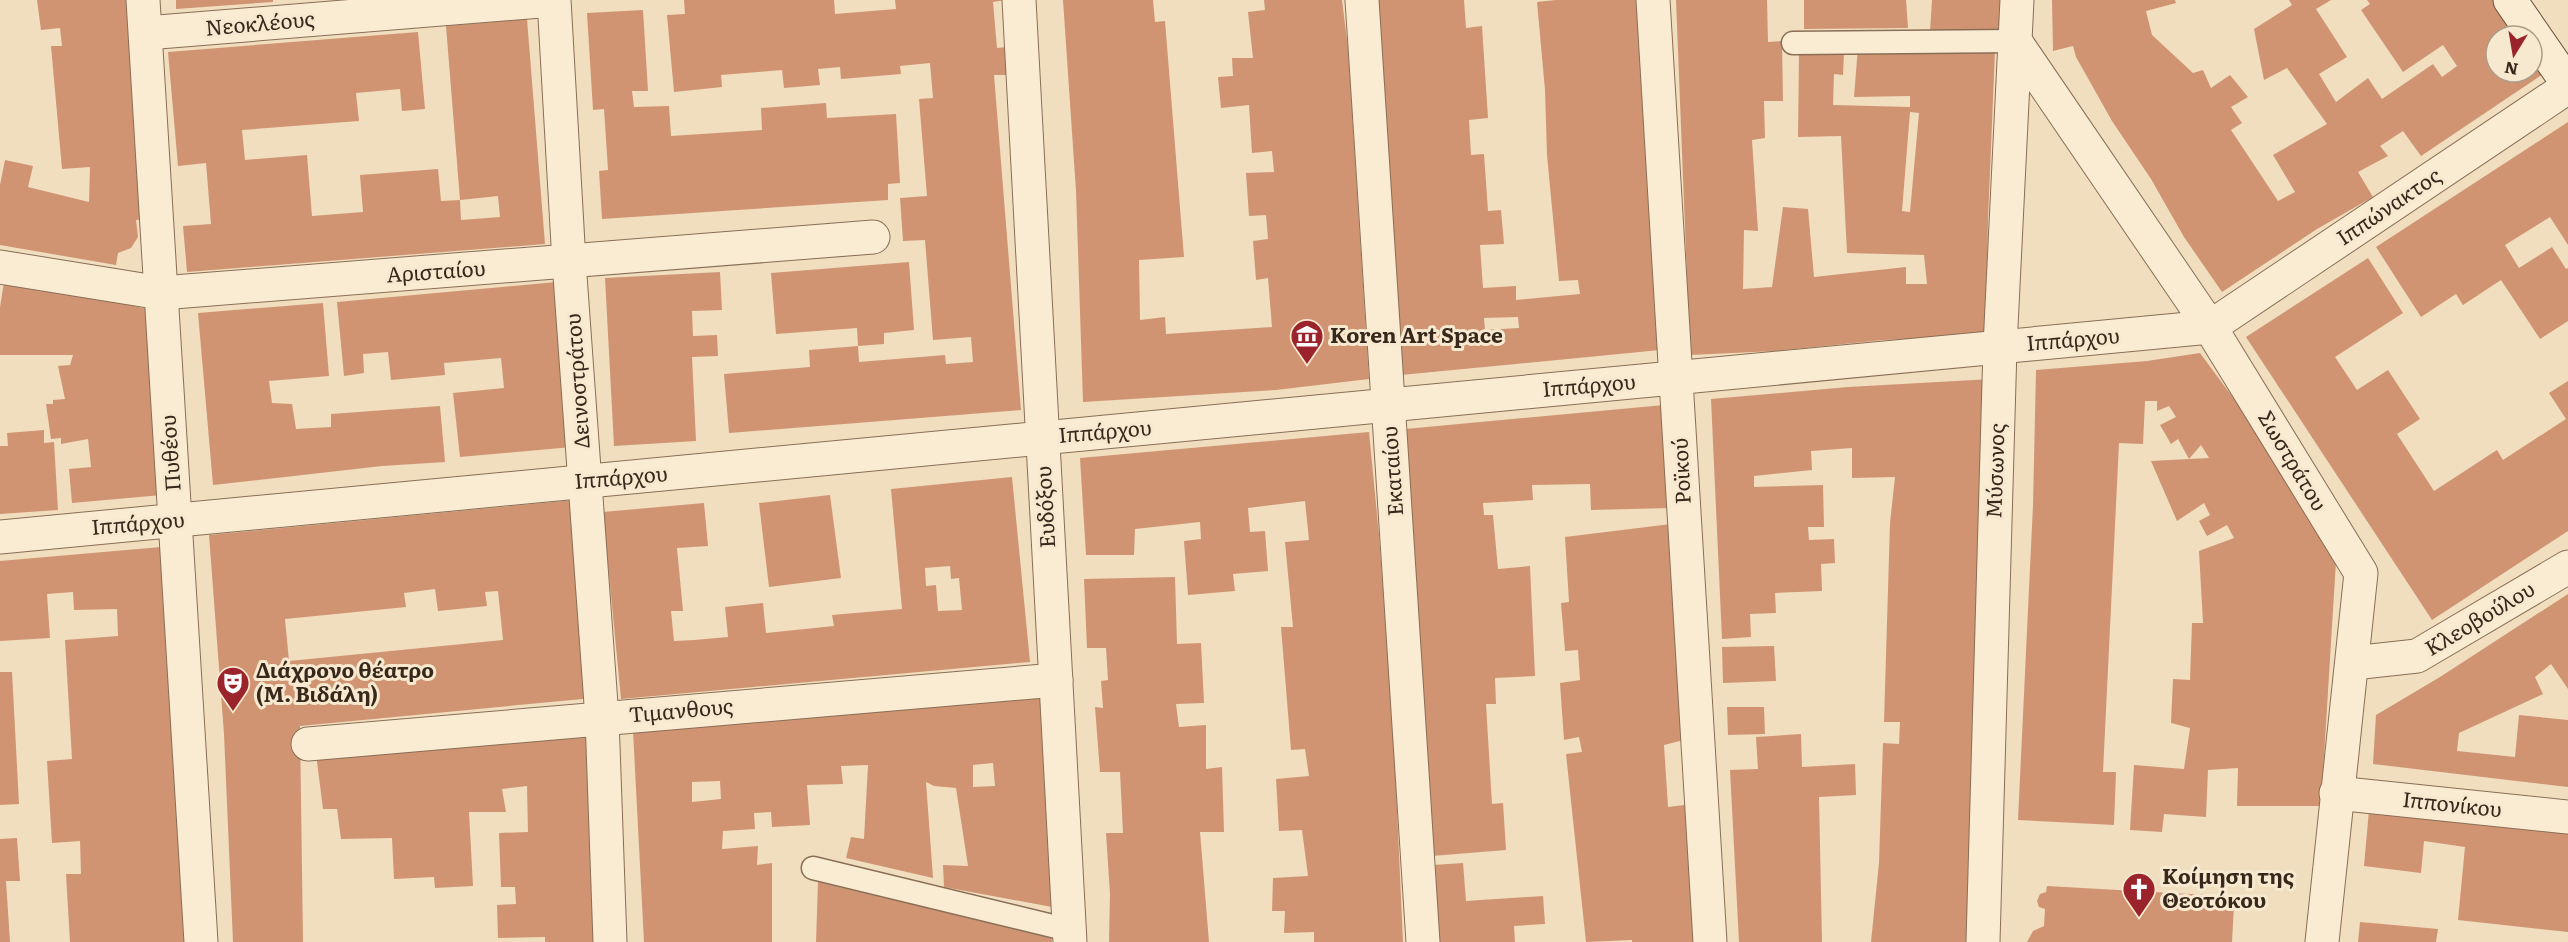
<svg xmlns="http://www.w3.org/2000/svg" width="2568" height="942" viewBox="0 0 2568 942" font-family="Literata,serif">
<rect width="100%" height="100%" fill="#f0debf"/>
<g fill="#d09473" fill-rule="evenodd">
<polygon points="37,0 129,0 148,219 136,220 138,237 131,248 118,253 116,265 0,245 0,185 5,160 33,166 28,187 89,202 90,167 62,169 51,46 62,46 60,28 41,30"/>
<polygon points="176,0 273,0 273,2 176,9"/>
<polygon points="684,0 834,0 835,14 896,9 895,0 1005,0 993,2 997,48 1007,47 1009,75 994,75 1021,410 729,433 724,374 810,367 809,350 858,346 857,328 776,334 771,273 909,262 914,330 884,333 884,344 858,346 859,362 945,355 946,364 973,362 971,337 933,340 925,240 903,241 900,198 927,196 919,99 933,98 930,63 900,66 901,74 841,79 840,67 818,69 820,85 784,88 782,70 721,75 722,87 674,92 667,15 685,14"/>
<polygon points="1063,0 1153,0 1155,22 1165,21 1184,257 1139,260 1140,320 1165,317 1166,334 1272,327 1268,278 1256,280 1253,241 1268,239 1266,215 1249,216 1246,173 1274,172 1272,151 1252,153 1249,105 1221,108 1218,77 1233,76 1232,58 1253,58 1248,12 1265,10 1264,0 1342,0 1348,48 1369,379 1276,390 1083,402 1076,191"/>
<path d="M1377 0H1464L1466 28 1482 26 1488 118 1469 120 1471 155 1484 154 1488 211 1501 210 1504 244 1480 245 1483 288 1516 286V300L1580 294 1578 280 1559 281 1547 155 1545 90 1537 2 1556 0H1638L1660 350 1401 375ZM1518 317 1519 328 1485 330 1484 318Z"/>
<path d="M1676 0H1767L1768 42 1782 41 1783 101H1764L1765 138 1752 140 1758 231 1744 230 1743 289 1772 287 1783 207 1808 209 1814 277 1906 267V284H1927L1924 255 1847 253 1841 136 1798 137 1799 53 1844 52 1843 75 1834 74 1833 105 1910 107V96L1854 97 1858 47 1995 51 1988 219 1986 337 1883 340 1776 351 1690 355ZM1910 112 1919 113 1910 212 1902 211Z"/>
<polygon points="1804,0 1906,0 1908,28 1804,29"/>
<polygon points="1932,0 2000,0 1999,31 1930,32"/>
<polygon points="2052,0 2175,0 2176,3 2146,11 2152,35 2193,73 2203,70 2211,88 2230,75 2248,97 2231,107 2242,123 2231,130 2278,201 2295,192 2273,155 2327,124 2287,68 2264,80 2254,29 2292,5 2289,0 2331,0 2316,9 2347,57 2319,74 2336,102 2368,78 2382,99 2433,64 2442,77 2457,66 2443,45 2403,72 2361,10 2370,4 2367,0 2497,0 2521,36 2496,36 2496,72 2532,72 2532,52 2546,72 2421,156 2403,131 2380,146 2388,156 2358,172 2373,197 2317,229 2222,292 2184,237 2151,179 2112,121 2076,57 2073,46 2053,51"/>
<polygon points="643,10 648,91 632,91 634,107 669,106 671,136 762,130 761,108 826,103 827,118 896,114 900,183 888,184 888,200 602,219 599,171 608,170 604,109 593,110 587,13"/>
<polygon points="527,19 545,244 187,272 183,226 211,224 206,163 178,166 168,52 418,32 425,109 402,111 400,89 356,93 359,121 242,130 245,160 307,155 312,216 363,212 360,175 438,169 441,201 460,200 461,220 500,217 498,196 460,200 446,26"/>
<polygon points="2568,122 2568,245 2550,217 2505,245 2519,268 2552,247 2566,269 2568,268 2568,321 2540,339 2501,280 2463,305 2456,294 2421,317 2376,247"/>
<polygon points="2368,258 2403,313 2335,357 2357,390 2388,370 2420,419 2397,434 2434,491 2497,450 2503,460 2566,419 2549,393 2568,381 2568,531 2432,620 2246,337"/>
<polygon points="720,272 722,310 692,311 693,336 717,335 718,356 692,357 696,441 614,446 605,278"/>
<polygon points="5,276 151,310 162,495 72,503 69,469 91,467 88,439 61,444 61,438 51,439 46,404 53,404 53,400 65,399 58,366 70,365 73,355 0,355 0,307"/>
<polygon points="556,282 572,447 460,457 453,393 504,388 501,358 444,363 445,375 391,380 388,352 363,354 364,373 344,376 337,302"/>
<polygon points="323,303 329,376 269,381 272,403 292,404 296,429 331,427 331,414 440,406 445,462 382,466 213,485 198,313"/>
<polygon points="2200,353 2263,438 2336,561 2321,806 2237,806 2238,768 2208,770 2206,817 2164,814 2162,832 2130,830 2134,765 2184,769 2190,728 2171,723 2173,679 2190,680 2192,623 2203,623 2199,551 2234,538 2227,525 2207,536 2199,521 2210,515 2204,503 2177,521 2151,461 2189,459 2209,458 2201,445 2189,459 2178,439 2171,444 2160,425 2176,417 2169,406 2157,411 2157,401 2145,401 2143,444 2119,443 2103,772 2116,772 2114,825 2018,820 2033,505 2036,370 2147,361"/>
<polygon points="1992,379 1968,942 1871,942 1879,863 1883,743 1899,744 1900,722 1884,722 1890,523 1895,477 1852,478 1852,448 1811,451 1812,470 1754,476 1754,487 1823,485 1824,527 1808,527 1809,540 1834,539 1835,563 1821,564 1822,591 1775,593 1776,613 1750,614 1751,637 1722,639 1711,399 1848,387"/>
<polygon points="1664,405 1670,508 1591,510 1590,484 1532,485 1533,500 1483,503 1484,515 1493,515 1498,569 1530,566 1535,676 1495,678 1496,704 1486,704 1492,804 1503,803 1506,850 1432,856 1405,429"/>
<polygon points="44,430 44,443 54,442 58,510 0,514 0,446 8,446 7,433"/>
<polygon points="1369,432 1379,535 1394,742 1403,942 1314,942 1314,932 1284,933 1285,911 1272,911 1273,878 1308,876 1302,830 1279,831 1276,779 1309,776 1305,749 1291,750 1281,627 1293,627 1285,542 1309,540 1305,501 1248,508 1250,532 1265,531 1268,571 1233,574 1235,591 1188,595 1184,541 1201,539 1200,522 1135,529 1134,555 1086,555 1080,458"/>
<path d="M1012 477 1030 662 621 699 603 512 704 503 708 546 677 548 683 611H671L674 641 694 640 728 637 725 607 763 603 766 633 834 626 832 615 902 609 891 489ZM950 566 951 579 959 578 962 610 938 611 936 585 926 586 925 568Z"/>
<polygon points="830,495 841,578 769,587 759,503"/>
<path d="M574 500 593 698 300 726 303 942H233L224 734 209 535ZM435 589 438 611 487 606 485 592 498 591 503 640 289 661 285 619 406 607 404 593Z"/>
<polygon points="1671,524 1684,740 1664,745 1668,807 1685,805 1695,942 1632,942 1632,940 1586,942 1566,754 1582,752 1579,737 1564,740 1560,683 1580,680 1578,650 1565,651 1561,603 1569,602 1565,537"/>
<polygon points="161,547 184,942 70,942 66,874 81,874 80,841 52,843 47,761 72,759 65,640 118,636 117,609 74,610 73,592 47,594 50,638 0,641 0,561"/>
<polygon points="1175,577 1177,644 1201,643 1204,703 1176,704 1179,727 1206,725 1206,769 1222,767 1224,832 1200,832 1209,942 1109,942 1110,894 1106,833 1123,833 1120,772 1100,772 1095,707 1103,708 1101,681 1108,680 1106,648 1087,648 1084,579"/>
<polygon points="2568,594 2568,689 2551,664 2535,677 2543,694 2459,733 2457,751 2515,757 2519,715 2568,720 2568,787 2373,764 2376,715 2440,677"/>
<polygon points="1774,646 1776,681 1723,683 1722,647"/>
<polygon points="0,672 12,672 19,804 0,805"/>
<path d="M1041 698 1052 907 944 887 943 865 968 866 956 788 934 786 926 782 933 878 846 858 851 837 864 839 868 765 841 766 843 784 807 785 810 825 772 827 771 812 754 813 755 829 723 831 722 849 758 846 757 865 772 863V942H644L633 731ZM993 763 995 786 973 787V765ZM720 781 721 799 692 802V782Z"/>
<polygon points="1727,707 1764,707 1765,734 1728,735"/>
<polygon points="1801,734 1802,767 1855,764 1856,795 1819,797 1822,942 1739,942 1730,770 1758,769 1756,737"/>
<polygon points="589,738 595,942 545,942 545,937 498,938 497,905 516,904 515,887 501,887 499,833 528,832 527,786 502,789 506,812 469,812 473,886 435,888 434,877 394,879 392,838 341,839 337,809 323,809 316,754 525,739"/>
<polygon points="2369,810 2568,832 2568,932 2458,920 2465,847 2424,841 2421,873 2364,866"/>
<polygon points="17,838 20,881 6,881 10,942 0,942 0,839"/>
<polygon points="1463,863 1466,901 1543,896 1545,924 1514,926 1515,942 1438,942 1433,865"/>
<polygon points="818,882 910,904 1051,931 1052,942 816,942"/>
<polygon points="2047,886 2207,895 2206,903 2234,905 2232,942 2027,942 2033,931 2044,926 2045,909 2039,907 2037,901 2040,894 2046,892"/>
<polygon points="2360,922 2438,929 2436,942 2358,942"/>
</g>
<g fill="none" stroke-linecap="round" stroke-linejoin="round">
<defs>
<g id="service">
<polyline points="1793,43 2015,41"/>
<polyline points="813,868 1069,930"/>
</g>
<g id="minor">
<polyline points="143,0 201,942"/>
<polyline points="554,0 569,262 602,718 610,942"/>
<polyline points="1019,0 1070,942"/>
<polyline points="1362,0 1423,942"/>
<polyline points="1653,0 1710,942"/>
<polyline points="146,33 553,0"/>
<polyline points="2015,41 2210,327 2361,573 2322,942"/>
<polyline points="0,267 161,293 873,237"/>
<polyline points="0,537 2210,327 2568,87"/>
<polyline points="2353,663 2417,656 2568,567"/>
<polyline points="308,744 1056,680"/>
<polyline points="2336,793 2568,817"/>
<polyline points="1983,942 2000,347 2017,0"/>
</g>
<polyline id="secondary" points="2510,0 2568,84"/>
</defs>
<use href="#service" stroke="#896e56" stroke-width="25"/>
<use href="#minor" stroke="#896e56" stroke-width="35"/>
<use href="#secondary" stroke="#6b4f3a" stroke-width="35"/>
<use href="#service" stroke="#faecd2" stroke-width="22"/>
<use href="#minor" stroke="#faecd2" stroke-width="33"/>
<use href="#secondary" stroke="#faecd2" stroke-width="33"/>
</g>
<defs>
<symbol id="museum-pin" viewBox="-11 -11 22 30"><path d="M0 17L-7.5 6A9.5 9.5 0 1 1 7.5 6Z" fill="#9b232c" stroke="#f7e9cf"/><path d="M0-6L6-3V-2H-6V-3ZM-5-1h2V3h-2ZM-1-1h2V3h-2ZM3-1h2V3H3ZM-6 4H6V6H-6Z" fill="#fff"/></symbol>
<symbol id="theatre-pin" viewBox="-11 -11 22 30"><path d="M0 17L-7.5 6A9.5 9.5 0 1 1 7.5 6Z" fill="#9b232c" stroke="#f7e9cf"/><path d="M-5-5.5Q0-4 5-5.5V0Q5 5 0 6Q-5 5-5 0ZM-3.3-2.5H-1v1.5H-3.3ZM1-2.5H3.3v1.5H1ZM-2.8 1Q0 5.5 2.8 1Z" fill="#fff"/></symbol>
<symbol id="church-pin" viewBox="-11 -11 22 30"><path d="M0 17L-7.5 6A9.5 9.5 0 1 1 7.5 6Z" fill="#9b232c" stroke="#f7e9cf"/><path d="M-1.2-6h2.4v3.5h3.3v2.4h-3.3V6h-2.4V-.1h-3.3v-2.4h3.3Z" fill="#fff"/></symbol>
</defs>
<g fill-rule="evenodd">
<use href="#museum-pin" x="1288" y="317" width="38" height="52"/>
<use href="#theatre-pin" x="214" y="664" width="38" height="52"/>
<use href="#church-pin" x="2120" y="870" width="38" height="52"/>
</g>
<g text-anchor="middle" stroke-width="6" stroke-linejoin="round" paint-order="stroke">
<g font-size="21" fill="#38281c" stroke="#f7e9cf">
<text transform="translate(260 24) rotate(-5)" y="7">Νεοκλέους</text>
<text transform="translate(2389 207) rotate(-34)" y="7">Ιππώνακτος</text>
<text transform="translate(436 272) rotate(-4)" y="7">Αρισταίου</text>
<text transform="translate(2073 340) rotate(-5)" y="7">Ιππάρχου</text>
<text transform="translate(578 381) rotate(-94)" y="7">Δεινοστράτου</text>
<text transform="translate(1589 386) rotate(-5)" y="7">Ιππάρχου</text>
<text transform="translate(1105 432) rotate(-5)" y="7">Ιππάρχου</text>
<text transform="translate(171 453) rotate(-94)" y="7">Πυθέου</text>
<text transform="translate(2292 461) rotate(59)" y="7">Σωστράτου</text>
<text transform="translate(1393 471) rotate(-94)" y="7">Εκαταίου</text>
<text transform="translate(1682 471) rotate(-93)" y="7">Ροϊκού</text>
<text transform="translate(1996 471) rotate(-88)" y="7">Μύσωνος</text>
<text transform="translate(621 478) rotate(-5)" y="7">Ιππάρχου</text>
<text transform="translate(1046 507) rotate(-93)" y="7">Ευδόξου</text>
<text transform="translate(138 524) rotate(-5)" y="7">Ιππάρχου</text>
<text transform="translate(2480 619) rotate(-31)" y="7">Κλεοβούλου</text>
<text transform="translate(681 711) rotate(-5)" y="7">Τιμανθους</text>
<text transform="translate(2452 805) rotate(6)" y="7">Ιππονίκου</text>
</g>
<g font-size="21" font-weight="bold" fill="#38281c" stroke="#f7e9cf" text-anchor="start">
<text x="1330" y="343">Koren Art Space</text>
<text x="256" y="678">Διάχρονο θέατρο<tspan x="256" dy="24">(Μ. Βιδάλη)</tspan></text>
<text x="2162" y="884">Κοίμηση της<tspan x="2162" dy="24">Θεοτόκου</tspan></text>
</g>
</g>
<g transform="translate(2514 54) rotate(191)"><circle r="28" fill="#f7e9cf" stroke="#ab9c87" stroke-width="1.5"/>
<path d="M0-4.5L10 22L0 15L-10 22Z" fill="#9b232c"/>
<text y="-9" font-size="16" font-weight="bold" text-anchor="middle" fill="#38281c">N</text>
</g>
</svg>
